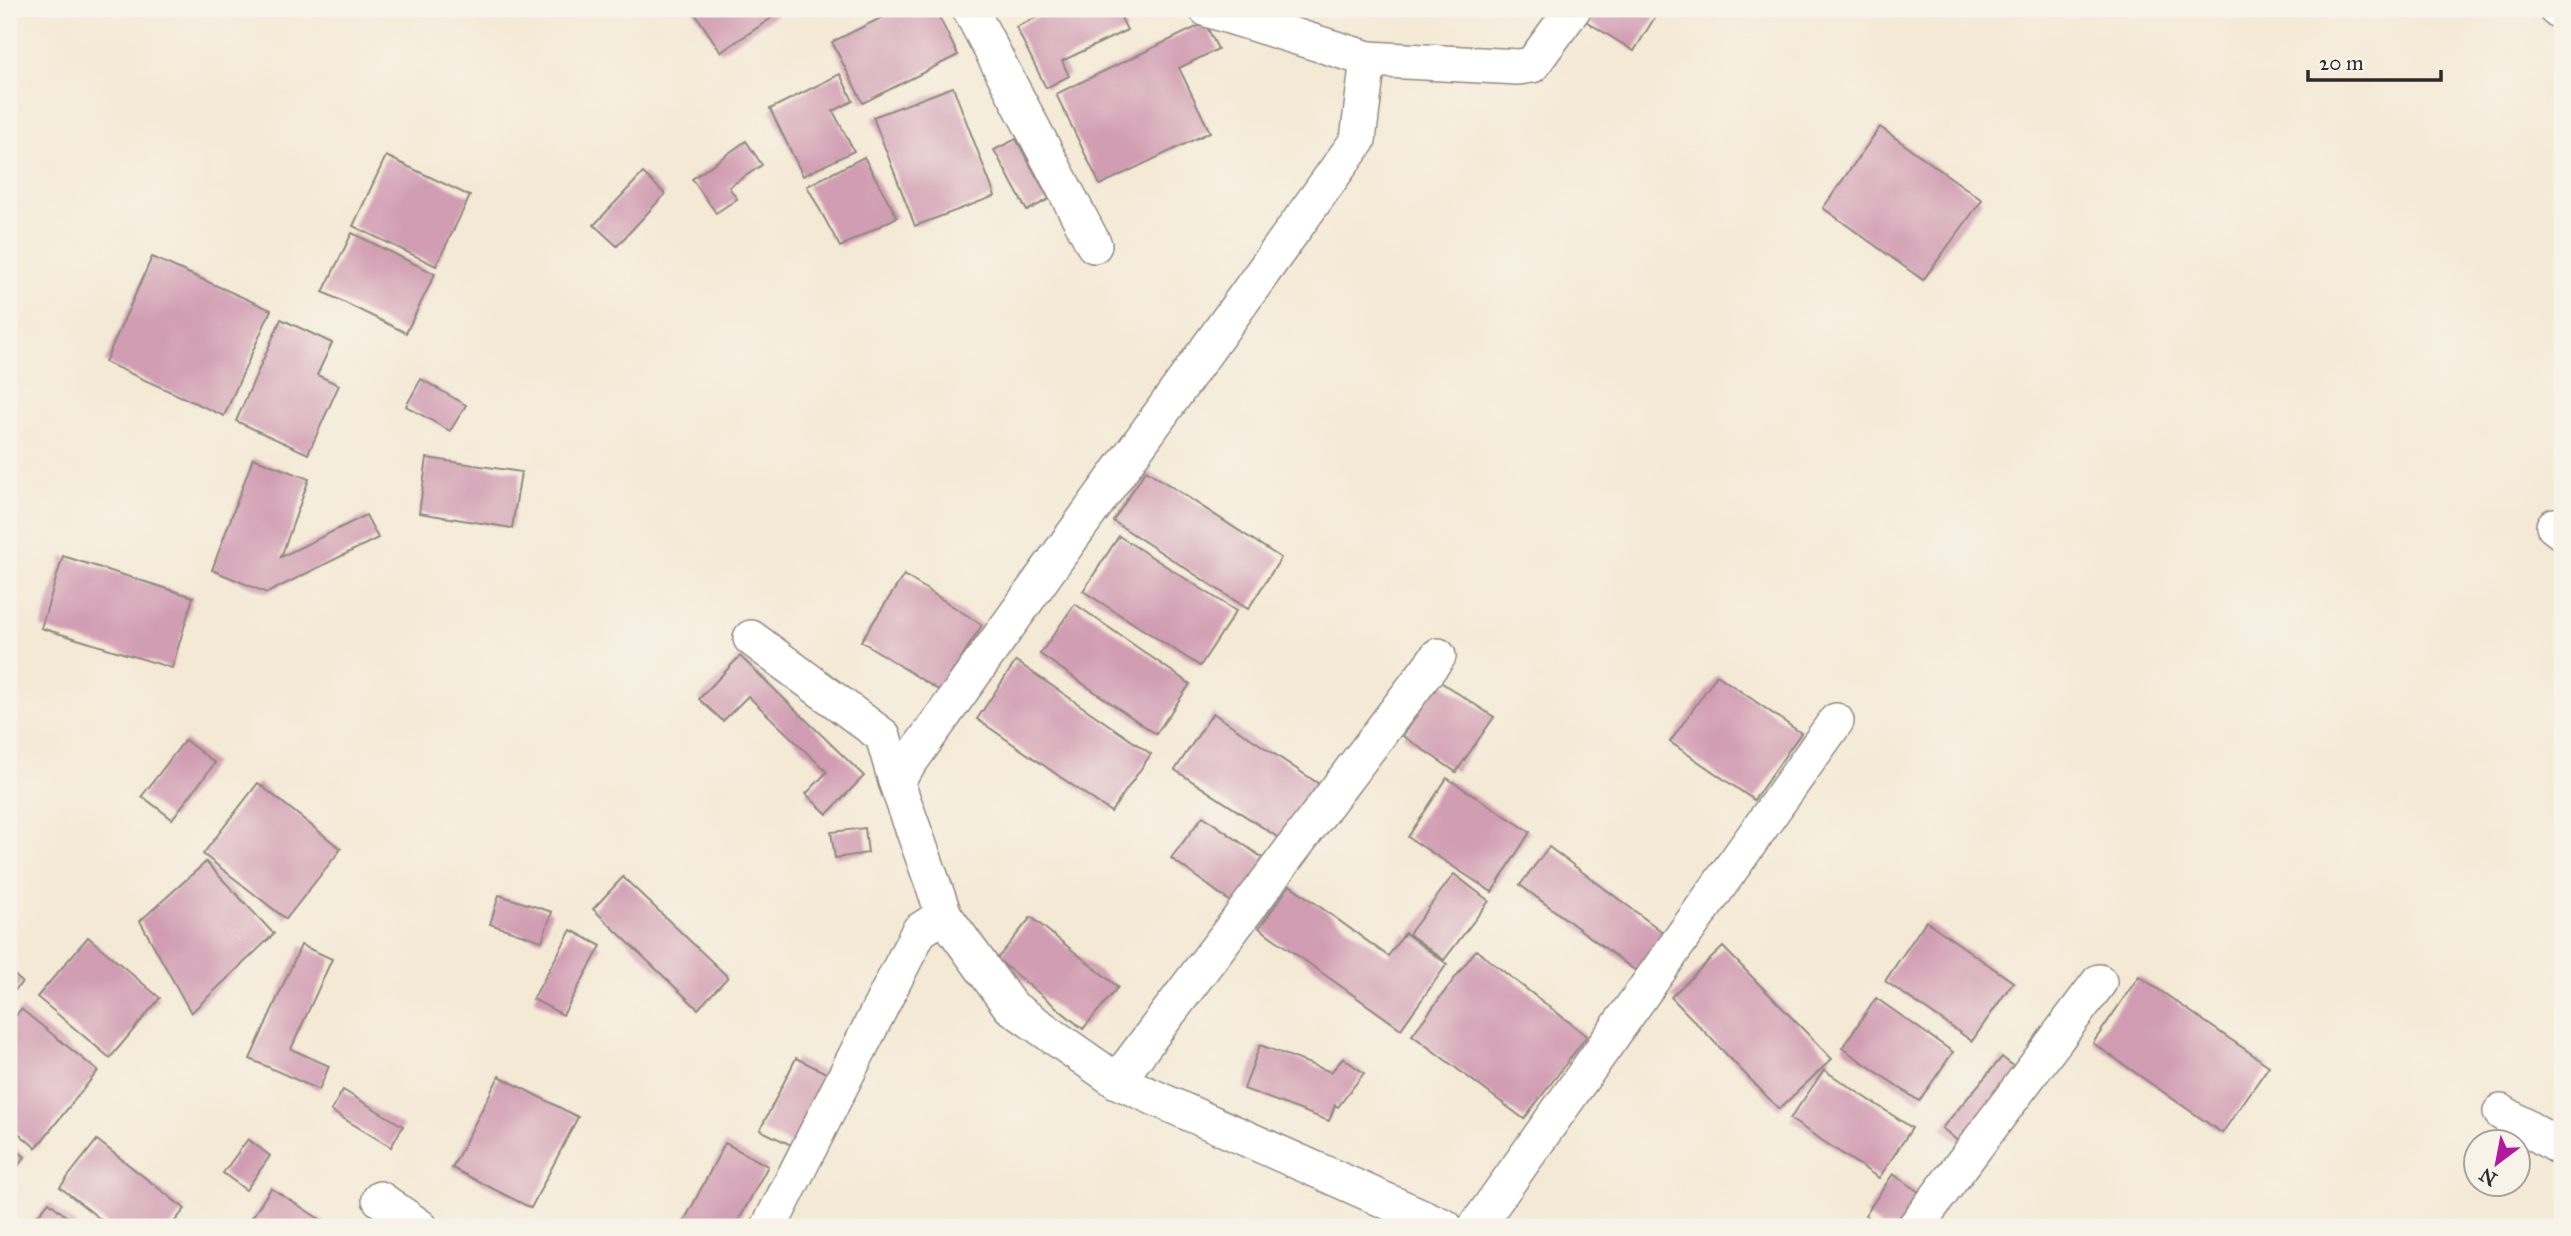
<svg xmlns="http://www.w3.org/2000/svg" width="2571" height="1236" viewBox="0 0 2571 1236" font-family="'IM FELL Great Primer',serif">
<rect width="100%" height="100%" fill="#f7f3e8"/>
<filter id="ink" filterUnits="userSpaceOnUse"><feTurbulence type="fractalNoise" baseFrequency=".0143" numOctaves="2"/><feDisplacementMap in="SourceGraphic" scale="14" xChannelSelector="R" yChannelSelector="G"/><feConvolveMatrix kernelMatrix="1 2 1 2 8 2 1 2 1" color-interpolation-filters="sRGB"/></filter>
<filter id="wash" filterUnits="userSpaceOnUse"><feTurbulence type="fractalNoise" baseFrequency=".00686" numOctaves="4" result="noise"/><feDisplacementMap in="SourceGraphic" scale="28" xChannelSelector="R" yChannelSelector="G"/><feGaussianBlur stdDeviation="1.57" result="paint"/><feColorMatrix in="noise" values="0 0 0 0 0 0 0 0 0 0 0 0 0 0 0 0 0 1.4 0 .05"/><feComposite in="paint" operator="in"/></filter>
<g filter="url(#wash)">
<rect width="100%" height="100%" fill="#f4e9d5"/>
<g id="blocks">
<g fill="#d19db2">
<polygon points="692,9 785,9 721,52"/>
<polygon points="899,9 935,9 958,55 863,103 832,42"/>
<polygon points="1054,9 1117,9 1127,30 1062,61 1069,76 1046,88 1016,27"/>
<polygon points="1591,9 1660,9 1634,51 1584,20"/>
<polygon points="1205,23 1218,49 1179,68 1210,132 1100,185 1056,94"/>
<polygon points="840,74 853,101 833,111 854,151 803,176 770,109"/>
<polygon points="953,87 995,196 915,226 873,117"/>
<polygon points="1880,127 1982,200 1923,280 1823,208"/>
<polygon points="1016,139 1049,199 1027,211 994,150"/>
<polygon points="746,141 762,165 729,187 737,199 716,213 692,179"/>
<polygon points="386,156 470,196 436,266 353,226"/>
<polygon points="864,157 897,217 840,247 807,186"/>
<polygon points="643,173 665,194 617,246 594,225"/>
<polygon points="352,233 435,274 406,333 323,292"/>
<polygon points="152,257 271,310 224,416 105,362"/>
<polygon points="281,319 332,343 317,375 339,385 308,454 236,421"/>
<polygon points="421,379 466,405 450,431 406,406"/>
<polygon points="253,458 309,479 281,557 366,515 378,538 267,593 212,570"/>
<polygon points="427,458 521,472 512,528 419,513"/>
<polygon points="1146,470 1281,558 1248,609 1113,521"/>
<polygon points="1119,536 1236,611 1200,666 1083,591"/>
<polygon points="63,556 193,597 172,668 41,628"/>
<polygon points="904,575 982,625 940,691 861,641"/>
<polygon points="1075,604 1190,684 1156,734 1040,654"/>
<polygon points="740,656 864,776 827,814 806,794 827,772 748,696 723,721 699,699"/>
<polygon points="1016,661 1151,754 1111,812 977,719"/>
<polygon points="1717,675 1801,733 1754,800 1670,742"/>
<polygon points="1439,681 1494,717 1456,772 1403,736"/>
<polygon points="1213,713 1319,784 1282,840 1175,770"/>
<polygon points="185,740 215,763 172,819 142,796"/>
<polygon points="1447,778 1530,832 1492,892 1408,837"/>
<polygon points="258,783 341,849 286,919 203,854"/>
<polygon points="1203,816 1267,861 1235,905 1171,858"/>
<polygon points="865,828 868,853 835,858 831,832"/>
<polygon points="1549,847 1664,933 1636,971 1520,885"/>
<polygon points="206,862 274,934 191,1013 140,921"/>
<polygon points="1454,874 1489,901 1444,960 1409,934"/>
<polygon points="623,877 728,977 698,1009 593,909"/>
<polygon points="1290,885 1388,956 1405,933 1447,964 1401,1029 1259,928"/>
<polygon points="499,895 552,912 542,941 490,924"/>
<polygon points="1031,917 1118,987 1083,1029 997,959"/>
<polygon points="1926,921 2013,982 1972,1041 1885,981"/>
<polygon points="571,930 601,946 563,1015 533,999"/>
<polygon points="88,937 160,998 110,1058 37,997"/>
<polygon points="301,945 332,959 291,1049 329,1066 319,1090 250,1059"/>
<polygon points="1723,947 1832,1059 1779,1109 1671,997"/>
<polygon points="1476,950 1587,1036 1524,1119 1412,1035"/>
<polygon points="9,970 22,982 9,997"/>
<polygon points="2139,976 2269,1066 2222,1133 2093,1043"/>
<polygon points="1876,998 1953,1052 1919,1101 1842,1048"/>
<polygon points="21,1009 98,1071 36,1148 9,1125 9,1025"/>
<polygon points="1260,1045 1331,1072 1343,1058 1364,1073 1338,1107 1335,1105 1329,1121 1244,1089"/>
<polygon points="2002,1057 2025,1076 1965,1147 1942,1128"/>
<polygon points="796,1058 828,1074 793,1146 760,1130"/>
<polygon points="1824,1070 1912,1128 1879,1178 1790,1119"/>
<polygon points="499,1076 578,1117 531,1208 452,1168"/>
<polygon points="343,1090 403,1126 391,1147 331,1111"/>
<polygon points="248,1139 270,1156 246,1190 223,1173"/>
<polygon points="97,1140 185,1209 170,1227 110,1227 60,1187"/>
<polygon points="725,1143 768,1166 735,1227 681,1227"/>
<polygon points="9,1144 25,1157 9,1177"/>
<polygon points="1893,1174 1926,1197 1905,1227 1882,1227 1865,1215"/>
<polygon points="271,1188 332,1227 246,1227"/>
<polygon points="49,1202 79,1227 28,1227"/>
</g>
</g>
</g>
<g filter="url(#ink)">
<use href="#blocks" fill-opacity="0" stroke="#908a80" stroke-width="2"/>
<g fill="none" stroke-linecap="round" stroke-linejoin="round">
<defs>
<g id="street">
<polyline points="970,9 1094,245"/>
<polyline points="2556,9 2562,12"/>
<polyline points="1368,59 1518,67 1532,65 1573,9"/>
<polyline points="2554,526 2562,532"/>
<polyline points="751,638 883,736 896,781 944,915 1010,1006 1117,1081 1445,1227"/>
<polyline points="896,781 1358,140 1368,59 1207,9"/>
<polyline points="1117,1081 1438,656"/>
<polyline points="2501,1112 2562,1149"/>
<polyline points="380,1199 420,1227"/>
<polyline points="769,1227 919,931 944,915"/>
<polyline points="1476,1227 1836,721"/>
<polyline points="1915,1227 2099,982"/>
</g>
</defs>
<use href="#street" stroke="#908a80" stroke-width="38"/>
<use href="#street" stroke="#fff" stroke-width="35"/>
</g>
</g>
<rect width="2571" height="1236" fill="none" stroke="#f7f3e8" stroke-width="35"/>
<g transform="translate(2497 1163) rotate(212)"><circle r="33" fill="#f7f3e8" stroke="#a5a39c" stroke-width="2"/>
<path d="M0-5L12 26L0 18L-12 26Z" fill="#b5179e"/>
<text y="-10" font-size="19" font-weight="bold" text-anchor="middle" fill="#2b2b2b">N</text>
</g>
<path d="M2308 70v10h133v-10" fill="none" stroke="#2b2b2b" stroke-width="3.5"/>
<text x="2319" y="70" font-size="21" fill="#2b2b2b" stroke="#f7f3e8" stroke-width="5" paint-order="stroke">20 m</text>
</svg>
